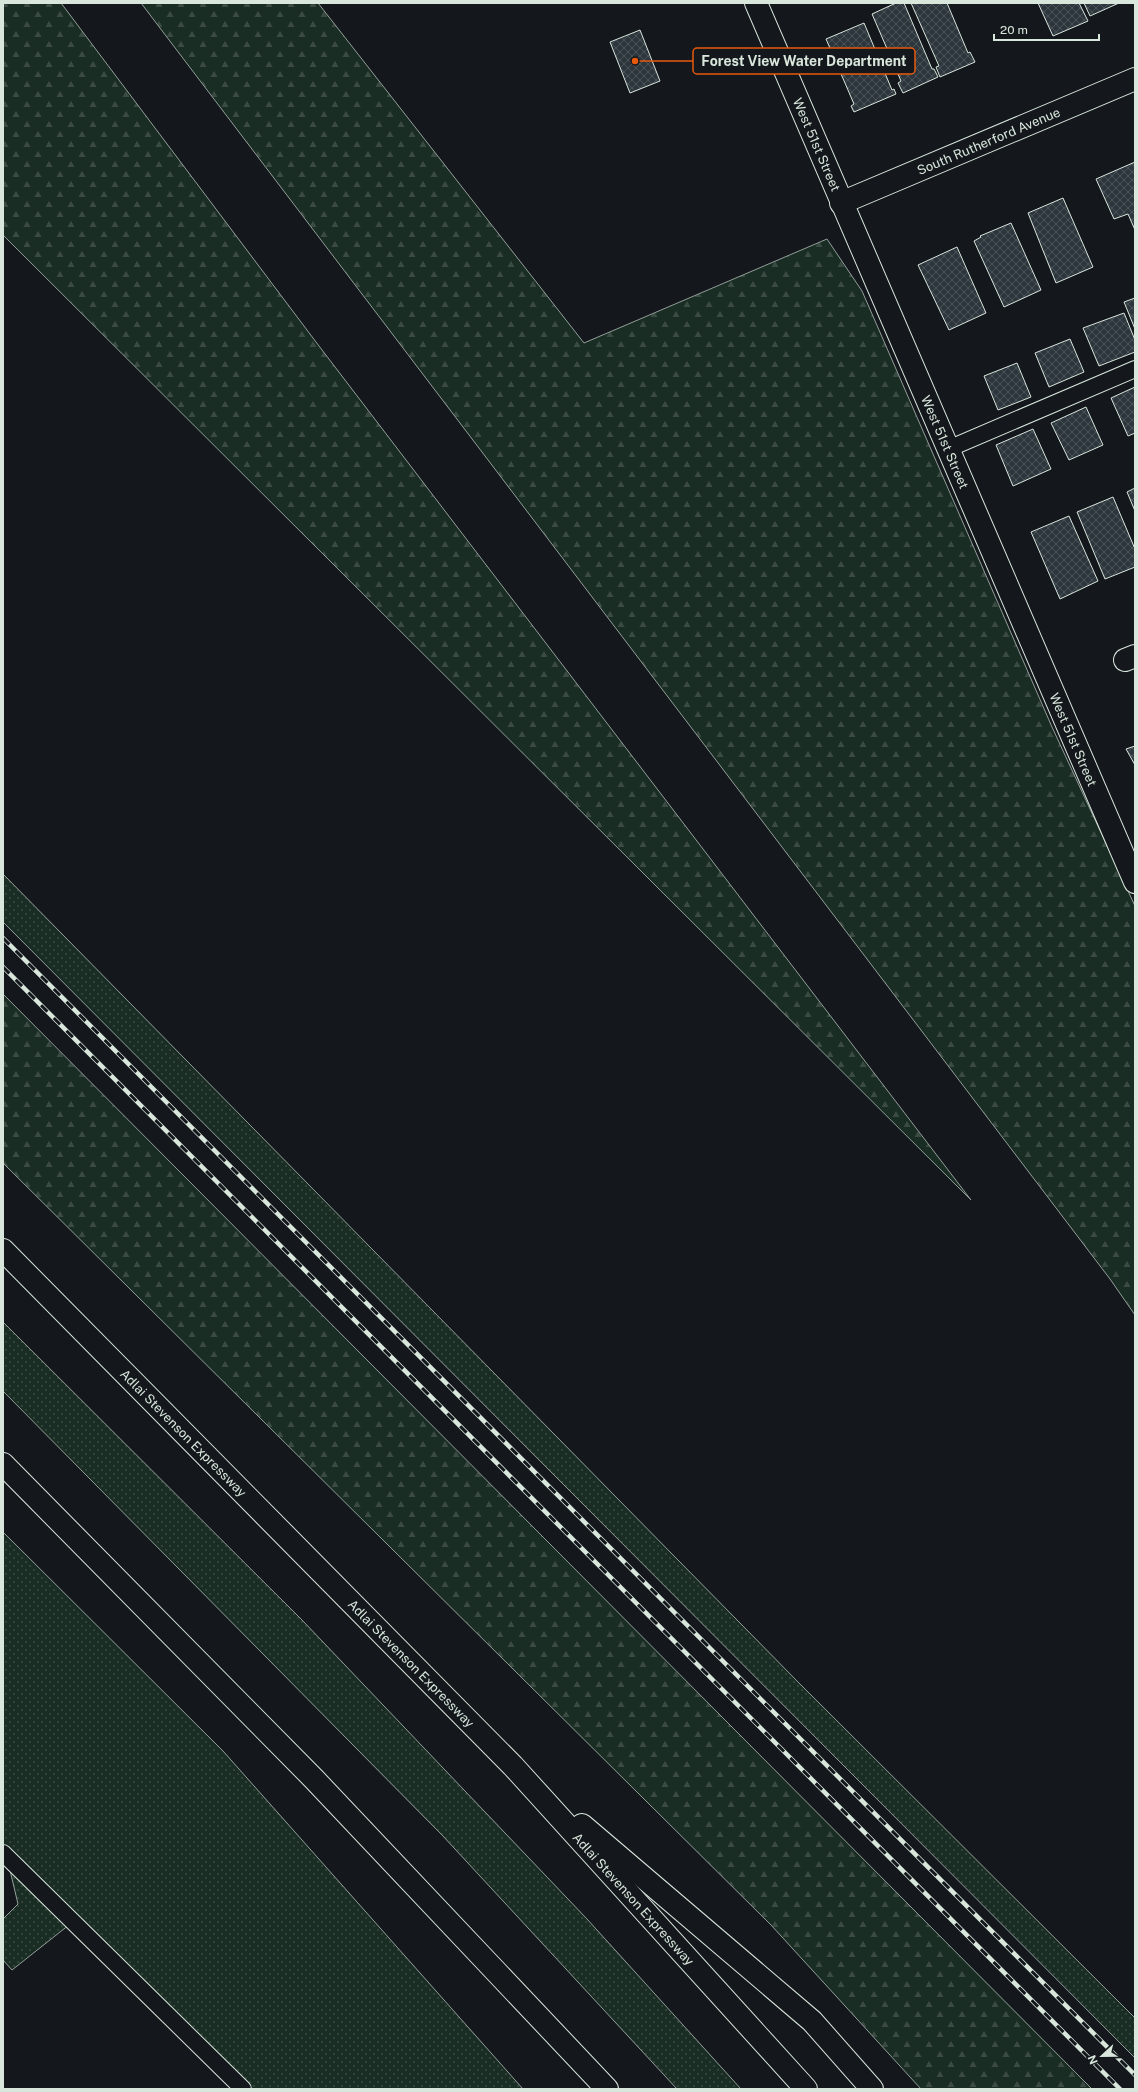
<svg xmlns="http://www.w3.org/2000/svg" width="1138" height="2092" viewBox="0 0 1138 2092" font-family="'Public Sans',sans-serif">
<defs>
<pattern id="grass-dots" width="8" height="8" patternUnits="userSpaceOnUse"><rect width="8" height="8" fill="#1a2d24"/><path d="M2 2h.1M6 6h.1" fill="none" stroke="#3b4b43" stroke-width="1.8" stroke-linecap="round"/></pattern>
<pattern id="forest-firs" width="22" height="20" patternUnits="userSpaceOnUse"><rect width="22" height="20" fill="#1a2d24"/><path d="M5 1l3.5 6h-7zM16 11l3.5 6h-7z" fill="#3b4b43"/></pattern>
<pattern id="building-cross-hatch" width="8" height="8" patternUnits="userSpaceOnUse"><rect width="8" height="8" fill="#2c363c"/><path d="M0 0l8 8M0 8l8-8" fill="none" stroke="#4a5358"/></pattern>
</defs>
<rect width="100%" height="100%" fill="#14181c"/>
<g fill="url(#grass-dots)" stroke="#939e99">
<polygon points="3,874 800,1684 1135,2018 1135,2058 3,922"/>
<polygon points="3,1322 302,1620 587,1919 741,2089 677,2089 442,1835 3,1391"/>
<polygon points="3,1532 223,1751 523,2089 252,2089 79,1917 12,1970 3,1960 3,1919 18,1904 9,1866 3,1852"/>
</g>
<g fill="url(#forest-firs)" stroke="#939e99">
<polygon points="3,3 61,3 319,346 971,1200 3,235"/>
<polygon points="141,3 318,3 584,343 827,239 862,291 1052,727 1135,906 1135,1315 1110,1279"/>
<polygon points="3,994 1092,2089 921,2089 771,1925 3,1163"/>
</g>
<g fill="url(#building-cross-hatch)" stroke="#d8e6dc">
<polygon points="896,3 904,3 932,69 934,69 938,77 903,93 898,83 901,81 872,14"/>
<polygon points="911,3 947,3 968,53 970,52 975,62 940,77 936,67 939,66"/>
<polygon points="1038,3 1079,3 1088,21 1053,36"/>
<polygon points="1084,3 1119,3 1090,16"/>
<polygon points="864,23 892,90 894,89 896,94 854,112 851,106 854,104 826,39"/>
<polygon points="640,30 660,81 630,93 610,42"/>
<polygon points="1135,162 1135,230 1128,214 1114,219 1096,179"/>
<polygon points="1063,198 1093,267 1056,283 1028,213"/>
<polygon points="1011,223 1041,290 1004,307 974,241 981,237 980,236"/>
<polygon points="957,247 986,313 949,330 918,265"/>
<polygon points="1135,298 1135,329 1124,302"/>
<polygon points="1124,313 1135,340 1135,352 1099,366 1083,328"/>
<polygon points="1070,339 1084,372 1049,387 1035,353"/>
<polygon points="1017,363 1031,397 998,410 984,376"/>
<polygon points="1135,387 1135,433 1128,436 1111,398"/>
<polygon points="1086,407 1103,445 1069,460 1051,423"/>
<polygon points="1033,429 1051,469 1013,486 996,445"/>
<polygon points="1135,488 1135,511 1127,492"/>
<polygon points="1113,497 1135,549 1135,567 1105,579 1077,512"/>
<polygon points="1069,516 1098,581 1060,599 1031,532"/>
<polygon points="1135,746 1135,765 1126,749"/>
</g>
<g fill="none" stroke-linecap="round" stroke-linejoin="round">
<defs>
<g id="service">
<polyline points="948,449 1135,369"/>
<polyline points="3,1853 243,2089"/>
</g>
<g id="minor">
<path id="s1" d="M756 3 1135 882"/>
<path id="s2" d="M841 203 1135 79"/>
<polyline points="1125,660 1135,656"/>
</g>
<g id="motorway">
<path id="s3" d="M3 1250 513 1766 806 2089"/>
<polyline points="3,1464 314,1779 607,2089"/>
<polyline points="582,1825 812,2021 872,2089"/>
</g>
</defs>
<use href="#service" stroke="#d8e6dc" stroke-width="18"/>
<use href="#minor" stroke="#d8e6dc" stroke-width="24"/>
<use href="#motorway" stroke="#d8e6dc" stroke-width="24"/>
<use href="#service" stroke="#14181c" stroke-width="16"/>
<use href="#minor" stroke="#14181c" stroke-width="22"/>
<use href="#motorway" stroke="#14181c" stroke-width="22"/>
<defs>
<g id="rail">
<polyline points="3,938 1135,2075"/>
<polyline points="3,967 1120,2089"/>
</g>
</defs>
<use href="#rail" stroke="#d8e6dc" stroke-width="4.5"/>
<use href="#rail" stroke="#14181c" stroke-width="3" stroke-dasharray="9" stroke-linecap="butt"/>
</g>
<g text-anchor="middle" stroke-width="3" stroke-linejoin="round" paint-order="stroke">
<g font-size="13" fill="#d8e6dc" stroke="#14181c">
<text dy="5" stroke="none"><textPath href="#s2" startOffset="160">South Rutherford Avenue</textPath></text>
<text dy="5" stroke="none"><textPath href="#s1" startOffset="154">West 51st Street</textPath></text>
<text dy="5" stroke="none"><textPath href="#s1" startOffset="478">West 51st Street</textPath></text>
<text dy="5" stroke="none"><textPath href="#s1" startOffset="802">West 51st Street</textPath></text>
<text dy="5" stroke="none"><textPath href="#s3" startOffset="257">Adlai Stevenson Expressway</textPath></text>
<text dy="5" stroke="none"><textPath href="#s3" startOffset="581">Adlai Stevenson Expressway</textPath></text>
<text dy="5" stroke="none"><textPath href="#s3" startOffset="905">Adlai Stevenson Expressway</textPath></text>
</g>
</g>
<path fill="none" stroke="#e8590c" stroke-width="1.5" d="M635 61L693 61"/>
<circle fill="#e8590c" stroke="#14181c" stroke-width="1.5" cx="635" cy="61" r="4"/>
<rect fill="#14181c" stroke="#e8590c" stroke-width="1.5" x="693" y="48" width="222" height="26" rx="4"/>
<g font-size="14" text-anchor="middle" font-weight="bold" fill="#d8e6dc">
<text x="804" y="66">Forest View Water Department</text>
</g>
<rect width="1138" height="2092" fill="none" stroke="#d8e6dc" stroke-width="8"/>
<g transform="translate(1102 2056) rotate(248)" stroke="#14181c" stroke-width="3" paint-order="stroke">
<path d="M0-3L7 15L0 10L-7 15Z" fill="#d8e6dc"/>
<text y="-6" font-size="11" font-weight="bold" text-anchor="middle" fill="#d8e6dc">N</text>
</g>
<path d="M994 34v6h105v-6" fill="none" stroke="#d8e6dc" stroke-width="2"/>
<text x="1000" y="34" font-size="12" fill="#d8e6dc" stroke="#14181c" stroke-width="3" paint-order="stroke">20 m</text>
</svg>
